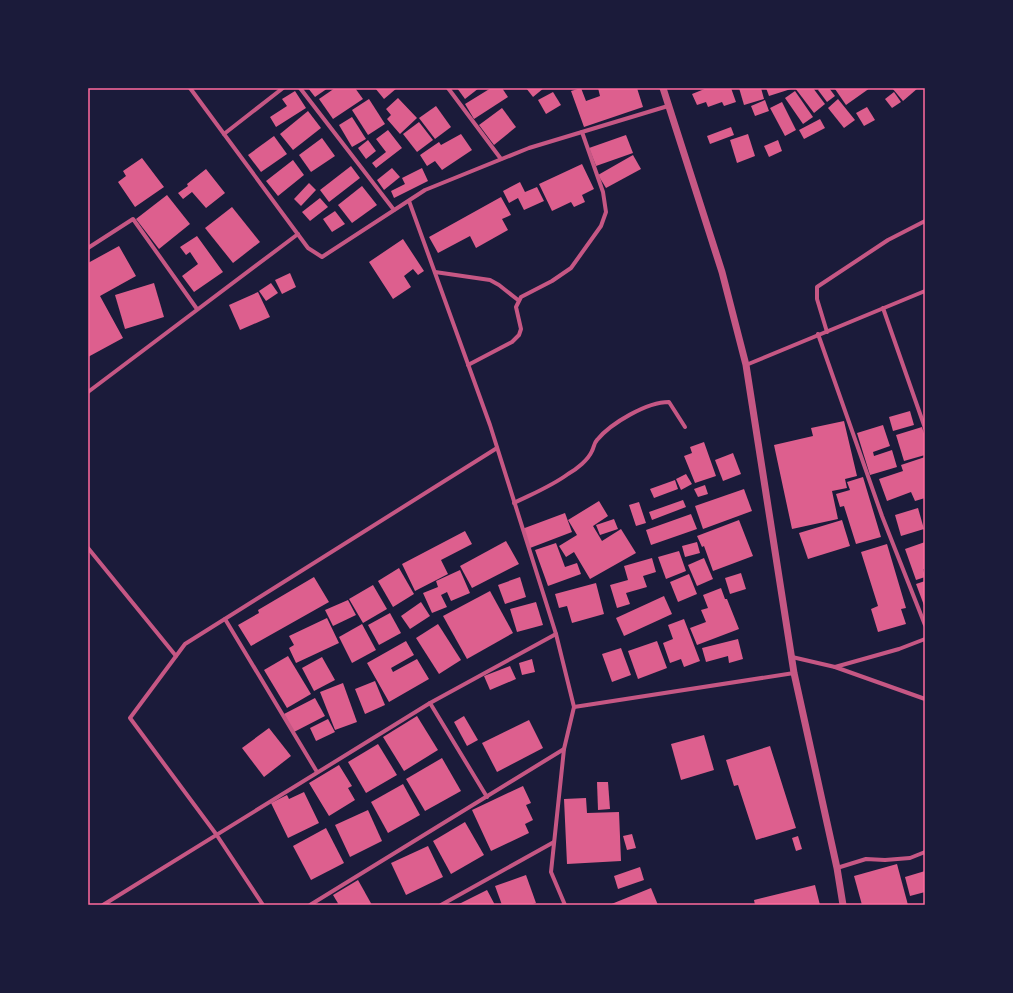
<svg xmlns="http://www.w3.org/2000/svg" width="1013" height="993" viewBox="0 0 1013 993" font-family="'Titillium Web',sans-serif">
<rect width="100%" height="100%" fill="#1b1b3a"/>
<g fill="#dd5f8e">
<polygon points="308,88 328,88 315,97"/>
<polygon points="335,88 355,88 363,99 333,119 319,99"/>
<polygon points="375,88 397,88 384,99"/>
<polygon points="457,88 479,88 465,99"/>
<polygon points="491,88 502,88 508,97 474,119 465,104"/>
<polygon points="526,88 544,88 533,97"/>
<polygon points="581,88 586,101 600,96 598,88 637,88 643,107 584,127 571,91"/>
<polygon points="707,88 731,88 736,102 724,106 722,102 708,107 706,102 697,105 692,94"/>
<polygon points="739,88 761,88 764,99 744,105"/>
<polygon points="766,88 794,88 769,96"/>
<polygon points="795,88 813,88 825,104 814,113"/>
<polygon points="820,88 829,88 835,96 827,102 818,90"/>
<polygon points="837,88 870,88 846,105 835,89"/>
<polygon points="892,88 918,88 903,101"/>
<polygon points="295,91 306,108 276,127 270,117 287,106 282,99"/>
<polygon points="795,91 813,117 803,124 785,98"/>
<polygon points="553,92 561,105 546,114 538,100"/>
<polygon points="894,92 901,102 892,108 885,99"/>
<polygon points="398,98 417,118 400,134 387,119 391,115 386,109"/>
<polygon points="369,99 385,124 368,135 352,110"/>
<polygon points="838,99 855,120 844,128 828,108"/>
<polygon points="765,100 769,111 755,116 751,106"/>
<polygon points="782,102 796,130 785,136 770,108"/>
<polygon points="436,106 451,127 435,139 419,118"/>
<polygon points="867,107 875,120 864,126 856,113"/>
<polygon points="502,108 516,127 494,145 479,125"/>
<polygon points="308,111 321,128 293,150 280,134"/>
<polygon points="352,117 366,139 352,147 339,125"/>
<polygon points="820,119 825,128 804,139 799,130"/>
<polygon points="419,122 433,140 417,152 403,134"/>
<polygon points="731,127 734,135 710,144 707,136"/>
<polygon points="388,130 402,148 376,168 372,163 386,152 376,139"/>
<polygon points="461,134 472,150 442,170 435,161 427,166 420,155 439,142 441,145"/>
<polygon points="748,134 755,156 737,163 730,140"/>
<polygon points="626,135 633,153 596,166 589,148"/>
<polygon points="274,136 287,154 261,172 248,155"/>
<polygon points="322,138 335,156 311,172 299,155"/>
<polygon points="368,140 376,151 366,159 358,148"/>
<polygon points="778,140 782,151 769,157 764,146"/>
<polygon points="633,155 641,169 606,188 598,175"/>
<polygon points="142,158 164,187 135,207 118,182 126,176 123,171"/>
<polygon points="293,160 304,175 278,196 266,181"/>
<polygon points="582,164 594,189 582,195 585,202 574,207 571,202 552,211 539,184"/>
<polygon points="351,166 360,178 329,202 320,190"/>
<polygon points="392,168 400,177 384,190 377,180"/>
<polygon points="422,168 428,181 394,198 391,191 405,184 402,178"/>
<polygon points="206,169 225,193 206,208 192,192 183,199 178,193 188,186 187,184"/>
<polygon points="520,182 525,192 537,187 544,201 524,210 518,198 509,203 503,191"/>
<polygon points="309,183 316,190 301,206 294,199"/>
<polygon points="362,186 377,205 352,223 338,205"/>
<polygon points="167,195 190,224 159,249 136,219"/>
<polygon points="501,197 511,215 502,219 508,230 476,248 470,236 438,253 429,237"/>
<polygon points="320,198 328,207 310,221 302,212"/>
<polygon points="232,207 260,242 233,263 205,228"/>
<polygon points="335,211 345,224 332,232 323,219"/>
<polygon points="197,236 223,272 194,292 182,276 198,264 190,252 186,255 180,247"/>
<polygon points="403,239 424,271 418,275 413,269 404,276 411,287 393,299 369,262"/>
<polygon points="119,246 136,276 100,296 123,338 88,357 88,263"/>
<polygon points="290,273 296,287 282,294 275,280"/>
<polygon points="154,283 164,317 125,329 115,295"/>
<polygon points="271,283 278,293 266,301 259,291"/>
<polygon points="258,292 270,317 240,330 229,305"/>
<polygon points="910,411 914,425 893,431 889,417"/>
<polygon points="844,421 857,476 845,479 847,488 832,491 838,519 792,529 774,445 813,436 811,428"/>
<polygon points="883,425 890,446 873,452 874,456 892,450 897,467 870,475 857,433"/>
<polygon points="922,427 925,437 925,455 904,461 896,435"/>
<polygon points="704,442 716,476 695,483 684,456 692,453 690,447"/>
<polygon points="733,453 741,474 723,481 715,460"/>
<polygon points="925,457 925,498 915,501 911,492 887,501 879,479 903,471 901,465"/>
<polygon points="686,474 692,484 681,490 676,479"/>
<polygon points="863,477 881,537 856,544 844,506 840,507 836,494 850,490 847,482"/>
<polygon points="675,480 678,489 654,498 650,489"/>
<polygon points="705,485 708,494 698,497 694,489"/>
<polygon points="744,489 752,511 703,529 695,506"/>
<polygon points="683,500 686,507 652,520 649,512"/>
<polygon points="599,501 608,516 593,526 602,541 621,529 636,553 590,579 574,552 566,557 559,546 577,535 568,520"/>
<polygon points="639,502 646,523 636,526 629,505"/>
<polygon points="918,508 924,529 901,536 895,515"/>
<polygon points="565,513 572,532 530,548 522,529"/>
<polygon points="691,514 697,529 651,545 646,530"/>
<polygon points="614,519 618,529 600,535 596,525"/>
<polygon points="739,520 753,556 713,571 704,546 702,547 697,536"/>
<polygon points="842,520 850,546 808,559 799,533"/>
<polygon points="465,531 472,544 441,560 448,574 415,591 402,564"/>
<polygon points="506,541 519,564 472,588 460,566"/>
<polygon points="697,542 700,553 685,557 682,546"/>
<polygon points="925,542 925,569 923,569 925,577 916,580 905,549"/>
<polygon points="556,543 565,567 577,563 581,574 548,586 535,550"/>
<polygon points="887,544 906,608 901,609 906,624 878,632 871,609 878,606 861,552"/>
<polygon points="679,551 686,571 666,579 658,557"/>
<polygon points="652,558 656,572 643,576 647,587 626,593 630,604 617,608 610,585 628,580 624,566"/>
<polygon points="704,558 713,579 697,586 688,565"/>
<polygon points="399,568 414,594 393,607 378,581"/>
<polygon points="460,570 470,593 451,601 447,592 441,595 447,607 432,613 423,593 438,587 436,581"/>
<polygon points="741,573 746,589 730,594 725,578"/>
<polygon points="689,574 697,594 678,602 670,582"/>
<polygon points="314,577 329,602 251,646 238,625 259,613 258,610"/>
<polygon points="520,577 526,597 505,604 498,585"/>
<polygon points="925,581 925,608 916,584"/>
<polygon points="596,583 604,614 572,623 567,606 559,608 555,594"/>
<polygon points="373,585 387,609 363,623 349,599"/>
<polygon points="721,588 725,599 727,599 739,629 697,645 690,628 706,622 701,610 708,608 703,595"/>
<polygon points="490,591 513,633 467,659 443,616"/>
<polygon points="664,596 672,614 624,636 616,618"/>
<polygon points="348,600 356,615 333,626 325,610"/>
<polygon points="421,602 430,616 410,629 401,616"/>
<polygon points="536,602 543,625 517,632 510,609"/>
<polygon points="390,613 401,633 379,645 368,625"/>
<polygon points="327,618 339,643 296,663 289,648 294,645 289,636"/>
<polygon points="684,619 700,661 684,667 681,659 670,663 663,643 673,639 668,625"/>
<polygon points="362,624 376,650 352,663 339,637"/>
<polygon points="438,624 461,660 439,674 416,638"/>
<polygon points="738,639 743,659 729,663 728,656 706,662 702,648"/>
<polygon points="406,641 414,655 391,668 393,672 417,659 429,679 389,702 367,663"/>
<polygon points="657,641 667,668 638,679 628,651"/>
<polygon points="621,648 631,675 612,682 602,654"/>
<polygon points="288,656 311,694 287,708 264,670"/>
<polygon points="322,657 335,680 314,691 302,668"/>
<polygon points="532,659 535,672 522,675 519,663"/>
<polygon points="510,666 516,679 490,690 484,676"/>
<polygon points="375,681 385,705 365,714 355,689"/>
<polygon points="343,683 357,722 335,730 320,692"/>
<polygon points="315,698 325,716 294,732 284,714"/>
<polygon points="417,716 438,750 404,771 383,737"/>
<polygon points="464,716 478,740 467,746 454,722"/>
<polygon points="328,719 335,732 316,741 310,728"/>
<polygon points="529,720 543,748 497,772 482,743"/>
<polygon points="269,728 291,756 264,777 242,748"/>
<polygon points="704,735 714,770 681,780 671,744"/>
<polygon points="378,744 397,775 366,793 348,762"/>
<polygon points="770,746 796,828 756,840 738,785 734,786 726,760"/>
<polygon points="442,758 461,791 425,811 406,779"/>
<polygon points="339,765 352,786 348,788 355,800 329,816 309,783"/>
<polygon points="597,782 608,782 610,809 598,810"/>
<polygon points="403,784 420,815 388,833 371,802"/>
<polygon points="523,786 531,803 526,805 533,820 525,824 529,833 491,851 472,810"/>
<polygon points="304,792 319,823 288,838 271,803 287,795 289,799"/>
<polygon points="586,798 587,813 619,812 621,861 567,864 564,799"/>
<polygon points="368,810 382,841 350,857 335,825"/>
<polygon points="465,822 484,855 451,874 433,841"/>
<polygon points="326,828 344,863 311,880 293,846"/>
<polygon points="632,834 636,848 627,850 623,836"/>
<polygon points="798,836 802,849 796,851 792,838"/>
<polygon points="428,846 443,877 406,895 391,863"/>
<polygon points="897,864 908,905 862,905 854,876"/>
<polygon points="640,867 644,880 618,889 614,876"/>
<polygon points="925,871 925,892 910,896 905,877"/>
<polygon points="526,875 536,903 530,905 502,905 495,886"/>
<polygon points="358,880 372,905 339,905 333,895"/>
<polygon points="815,885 820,905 755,905 754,900"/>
<polygon points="651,888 658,905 609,905"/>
<polygon points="487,890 495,905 457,905"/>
</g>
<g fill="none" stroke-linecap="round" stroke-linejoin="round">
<g stroke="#c65784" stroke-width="4">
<polyline points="190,88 308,248 322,257 425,190 529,148 668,106"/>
<polyline points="300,88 394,210"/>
<polyline points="448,88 501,159"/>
<polyline points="224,134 283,88"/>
<polyline points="409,201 490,425 556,634 574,707 564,749 551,872 565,905"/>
<polyline points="88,248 133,219 197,309"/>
<polyline points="435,272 490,280 499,285 518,300"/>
<polyline points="883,308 925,428"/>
<polyline points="827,332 817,299 817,287 888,240 925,221"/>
<polyline points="818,334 882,516 925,625"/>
<polyline points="468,365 512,342 519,335 521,329 516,307 521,297 552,281 571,268 601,226 606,212 603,192 582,132"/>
<polyline points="746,365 925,291"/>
<polyline points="88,392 298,234"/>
<path d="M514 503C532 494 552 486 568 474 577 469 588 460 592 451 594 447 594 443 597 440 611 423 647 402 669 402L685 427"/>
<polyline points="88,548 176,656"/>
<polyline points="225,619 317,772"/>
<polyline points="792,657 835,667 925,699"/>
<polyline points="835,667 899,649 925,639"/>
<polyline points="430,703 487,797"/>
<polyline points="574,707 794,673"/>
<polyline points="837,868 866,859 885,860 910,858 925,852"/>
<polyline points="103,905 430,703 556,634"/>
<polyline points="263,905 216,834 130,718 185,644 497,448"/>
<polyline points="310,905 564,749"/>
<polyline points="441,905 554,842"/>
</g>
<polyline stroke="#c65784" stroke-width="7" points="663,88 722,272 746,365 794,673 837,868 843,905"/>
</g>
<rect width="1013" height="993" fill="none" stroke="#1b1b3a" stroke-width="178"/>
<rect x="89" y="89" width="835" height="815" fill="none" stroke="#ff6b9d" stroke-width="1.5"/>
</svg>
